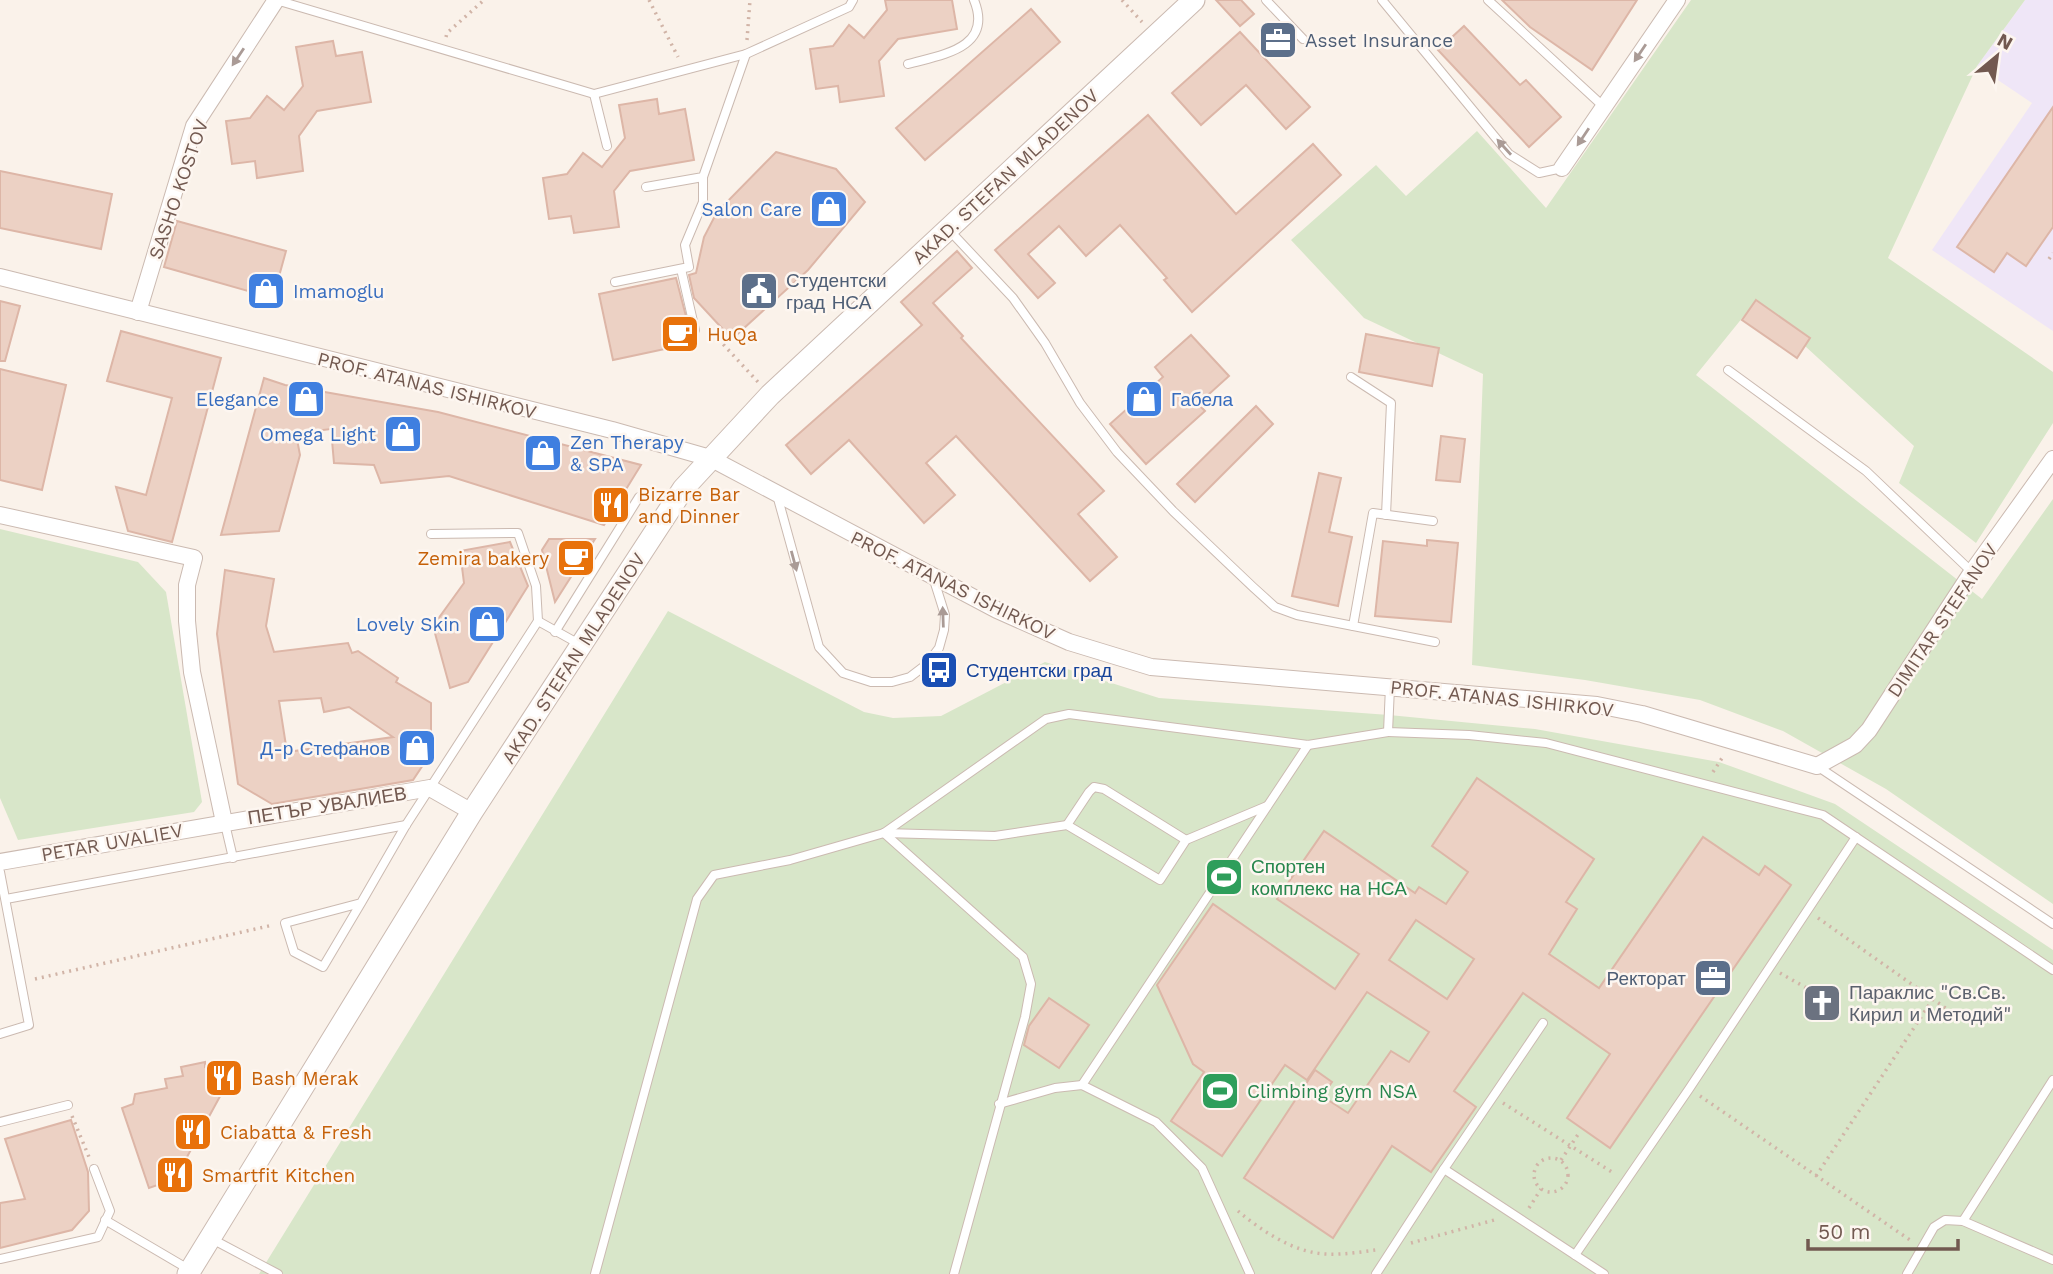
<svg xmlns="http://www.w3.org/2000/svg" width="2053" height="1274" viewBox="0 0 2053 1274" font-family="'Work Sans',sans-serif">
<rect width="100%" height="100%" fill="#faf2ea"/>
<polygon fill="#efe6f7" points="2025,0 2053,0 2053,331 1932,250 2032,103 1977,66"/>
<g fill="#d8e6c9">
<polygon points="1691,0 2025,0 1977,66 1888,258 2053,372 2053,423 1976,543 1899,483 1914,446 1756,301 1696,375 1982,599 2053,499 2053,904 1886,789 1783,731 1700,700 1585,680 1472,665 1483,374 1364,318 1291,240 1376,165 1406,196 1477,131 1546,208"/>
<polygon points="0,529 138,562 166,592 202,802 194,812 18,840 0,798"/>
<polygon points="668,611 864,712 893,718 941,716 1045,662 1159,698 1389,715 1535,729 1719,762 1835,804 2053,950 2053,1274 259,1274"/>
</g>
<g fill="#ecd1c4" stroke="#ddb6a7" stroke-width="2" fill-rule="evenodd">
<polygon points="885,0 952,0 957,29 898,39 879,61 884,96 840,102 838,86 816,89 810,49 833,46 849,25 864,38 887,10"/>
<polygon points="1216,0 1241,0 1254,14 1240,26"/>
<polygon points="1502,0 1637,0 1592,70 1530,27"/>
<polygon points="1031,9 1060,42 925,160 896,128"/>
<polygon points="1464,26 1520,85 1526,80 1561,117 1529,147 1438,50"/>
<polygon points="1240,32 1310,107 1286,129 1246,85 1201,125 1172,93"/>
<polygon points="333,41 336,56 362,52 371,102 317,111 299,136 303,171 257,178 255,161 232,164 226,121 250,118 267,96 284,110 303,86 296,47"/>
<polygon points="657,99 659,114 685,109 694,160 630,171 614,191 619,227 574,233 571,216 549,219 543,178 567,174 583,153 602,167 625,138 619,105"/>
<polygon points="2053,107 2053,227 2026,266 2007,253 1994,272 1957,247"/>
<polygon points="1148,115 1236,214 1313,144 1341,175 1192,312 1164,280 1167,278 1120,225 1086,256 1059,226 1028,254 1055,283 1038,298 995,250"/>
<polygon points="776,152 836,169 865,202 808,270 732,339 694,298 689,275 696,273 704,237 717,212"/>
<polygon points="0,171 112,194 101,249 0,228"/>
<polygon points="177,221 286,251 273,298 164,267"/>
<polygon points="957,251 972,268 933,303 963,336 961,338 1104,491 1078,514 1117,557 1090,581 956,436 926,463 955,495 924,523 849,440 811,474 786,445 922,325 901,302"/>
<polygon points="676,278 693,343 613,360 599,294"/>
<polygon points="1756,300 1810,338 1797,358 1742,320"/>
<polygon points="0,301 20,306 5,361 0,361"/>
<polygon points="121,331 221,358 172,542 128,531 116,487 146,495 172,398 107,381"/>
<polygon points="1366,334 1439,348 1432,386 1359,372"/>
<polygon points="1191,335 1229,376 1198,404 1205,411 1146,464 1110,424 1163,377 1155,367"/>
<polygon points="0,369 66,385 42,490 0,480"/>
<polygon points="264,378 285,385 438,412 641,465 604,525 449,476 381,483 374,465 334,463 331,429 314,431 296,434 300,455 279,531 221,535"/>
<polygon points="1256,406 1273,424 1195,502 1177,484"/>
<polygon points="1441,436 1465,439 1460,482 1436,480"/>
<polygon points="1319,473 1341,478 1329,532 1352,537 1338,606 1292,596"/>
<polygon points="549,539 595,539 555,602 542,550"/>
<polygon points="1427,540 1458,543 1451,622 1375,616 1383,541 1427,546"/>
<polygon points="510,542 528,586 468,682 450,688 433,626 464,583 460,551"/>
<path d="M225 570 274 579 266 626 274 652 348 643 352 653 358 651 398 678 396 682 431 703V753L413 780 272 804 238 784 217 634ZM321 698 324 712 349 707 393 737 287 752 279 701Z"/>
<path d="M1477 778 1594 859 1566 902 1577 909 1549 954 1599 988 1703 837 1759 875 1765 866 1791 885 1610 1148 1567 1118 1610 1054 1523 993 1454 1091 1476 1107 1431 1172 1392 1146 1333 1238 1244 1178 1315 1070 1332 1082 1322 1096 1348 1113 1391 1051 1409 1062 1429 1032 1367 992 1307 1080 1285 1065 1222 1156 1171 1121 1204 1072 1193 1064 1157 985 1213 904 1335 989 1359 954 1277 899 1324 831 1415 893 1419 887 1446 904 1468 872 1432 846ZM1416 920 1474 959 1447 999 1389 960Z"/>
<polygon points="1816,990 1838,1003 1838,1015 1828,1019 1806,1006"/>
<polygon points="1049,998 1089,1025 1059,1068 1024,1045 1029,1026"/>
<polygon points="205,1062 205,1067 221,1064 230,1078 175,1179 149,1188 122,1108 133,1104 135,1094 167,1088 165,1079 183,1076 181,1067"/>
<polygon points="71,1120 88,1172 89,1211 72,1230 0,1248 0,1203 25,1199 5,1139"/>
</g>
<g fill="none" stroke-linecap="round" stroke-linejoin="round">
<defs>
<g id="service">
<polyline points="276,0 594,94 746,54 849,7 853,0"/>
<polyline points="1266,0 1303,39"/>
<polyline points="1382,0 1509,154 1539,173 1562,168"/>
<polyline points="1488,0 1604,107"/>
<path d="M908 64C940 55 994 49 974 0"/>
<polyline points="594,94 607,146"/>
<polyline points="646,187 703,177 746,54"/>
<polyline points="950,231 1013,298 1045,343 1080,403 1117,452 1173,511 1253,587 1275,607 1297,615 1435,642"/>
<polyline points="681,269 695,330"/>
<polyline points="615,282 689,267 685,245 703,202 703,177"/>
<polyline points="1728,370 1866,471 1972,572"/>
<polyline points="1351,377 1391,403 1386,515"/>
<polyline points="777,495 819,647 843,673 871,682 892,682 910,677 927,664 939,648 944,630 945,615 934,580"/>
<polyline points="431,534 518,533 536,586 538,621"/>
<polyline points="1353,626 1373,513 1433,521"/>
<polyline points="555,632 639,497"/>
<polyline points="1390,687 1388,732 1469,735 1546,743 1823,815 2053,970"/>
<polyline points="1817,766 2053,924"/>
<polyline points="225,824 233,858"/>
<polyline points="1067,825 1089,792 1094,787 1104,789 1186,840"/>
<polyline points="884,833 1046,719 1069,714 1308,745 1388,732"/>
<polyline points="884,833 1023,957 1031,984 1025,1017 954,1274"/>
<polyline points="0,872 29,1025 0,1034"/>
<polyline points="6,899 406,825"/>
<polyline points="361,903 323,967 294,952 285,923 361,903 406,825 538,621 581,645"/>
<polyline points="1543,1023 1444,1169 1604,1274"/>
<polyline points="1082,1085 1308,745"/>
<polyline points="999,1104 1055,1088 1082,1085 1156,1122 1202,1168 1250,1274"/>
<polyline points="0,1122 68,1105"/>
<polyline points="105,1220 190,1270"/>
<polyline points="1963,1221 2053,1080"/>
<polyline points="210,1238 278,1274"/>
<polyline points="1575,1255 1689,1089 1856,837"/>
<polyline points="0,1259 98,1237 110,1211 94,1169"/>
<polyline points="595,1274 697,899 714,875 790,860 884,833 995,836 1067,825 1160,880 1186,840 1267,806"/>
<polyline points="1376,1274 1444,1169"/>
<polyline points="1907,1274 1934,1227 1945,1220 1963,1221 2053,1260"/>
</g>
<g id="minor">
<polyline points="1562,168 1677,0"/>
<polyline points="0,277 612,430 710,458 997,610 1069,642 1151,667 1597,705 1642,714 1817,766 1855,745 1869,730 1972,572 2053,459"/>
<polyline points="138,312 194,126 276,0"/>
<polyline points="0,515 194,558 187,585 187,621 192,672 224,822"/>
<polyline points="0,862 430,788 472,812"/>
</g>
<polyline id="tertiary" points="188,1274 472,812 683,489 770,395 1194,0"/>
</defs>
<use href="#service" stroke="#cbbab1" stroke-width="10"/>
<use href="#minor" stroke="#cbbab1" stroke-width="18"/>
<use href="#tertiary" stroke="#cbbab1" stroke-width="23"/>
<g stroke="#d1b4a7" stroke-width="3.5" stroke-dasharray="2 5" stroke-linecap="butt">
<polyline points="649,0 678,57"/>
<polyline points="1122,0 1142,22"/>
<polyline points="446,37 447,33 484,0"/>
<polyline points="747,40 750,0"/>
<polyline points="2049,259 2053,253"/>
<polyline points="709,329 758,382"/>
<polyline points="1713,772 1724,755"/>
<polyline points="1818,918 1954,1014 1960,1012"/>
<polyline points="1780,973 1810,990"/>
<polyline points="35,979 273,925"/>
<polyline points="1700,1096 1910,1240"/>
<polyline points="1503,1103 1615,1174"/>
<polyline points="72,1116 89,1157"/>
<circle cx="1551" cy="1175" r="17"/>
<polyline points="1561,1160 1579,1133"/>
<polyline points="1816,1176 1933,999"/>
<polyline points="1529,1208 1541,1189"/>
<path d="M1238 1211C1262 1231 1294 1253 1327 1254 1343 1255 1360 1252 1376 1250"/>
<polyline points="1411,1243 1498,1219"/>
</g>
<use href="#service" stroke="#fff" stroke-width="8"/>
<use href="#minor" stroke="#fff" stroke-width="16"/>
<use href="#tertiary" stroke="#fff" stroke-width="21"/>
</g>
<defs><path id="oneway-solid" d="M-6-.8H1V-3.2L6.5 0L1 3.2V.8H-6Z" transform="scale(1.75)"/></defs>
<g fill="#aa9b96">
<use href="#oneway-solid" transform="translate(1640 53) rotate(124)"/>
<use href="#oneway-solid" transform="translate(238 57) rotate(124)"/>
<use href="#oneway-solid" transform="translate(1583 137) rotate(124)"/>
<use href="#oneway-solid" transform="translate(1504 147) rotate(-132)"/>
<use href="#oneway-solid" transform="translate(794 561) rotate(75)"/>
<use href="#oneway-solid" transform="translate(943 617) rotate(-92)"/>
</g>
<defs>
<symbol id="office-square" viewBox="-11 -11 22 22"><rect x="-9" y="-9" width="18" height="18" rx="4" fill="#5c6f8a" stroke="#fdf6f0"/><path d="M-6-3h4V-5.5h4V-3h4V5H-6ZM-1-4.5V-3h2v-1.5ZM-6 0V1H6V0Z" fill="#fff"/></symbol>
<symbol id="shop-square" viewBox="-11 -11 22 22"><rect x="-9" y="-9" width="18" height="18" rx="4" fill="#3f7fe0" stroke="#fdf6f0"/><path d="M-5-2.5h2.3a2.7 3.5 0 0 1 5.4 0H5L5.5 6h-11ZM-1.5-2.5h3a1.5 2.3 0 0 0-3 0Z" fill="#fff"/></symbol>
<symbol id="civic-square" viewBox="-11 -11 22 22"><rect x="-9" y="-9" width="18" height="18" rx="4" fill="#5c6f8a" stroke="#fdf6f0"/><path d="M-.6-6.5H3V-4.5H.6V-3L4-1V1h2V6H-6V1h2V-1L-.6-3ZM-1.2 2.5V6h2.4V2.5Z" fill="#fff"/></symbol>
<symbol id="cafe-square" viewBox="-11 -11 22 22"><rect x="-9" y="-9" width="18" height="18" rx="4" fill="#e8710a" stroke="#fdf6f0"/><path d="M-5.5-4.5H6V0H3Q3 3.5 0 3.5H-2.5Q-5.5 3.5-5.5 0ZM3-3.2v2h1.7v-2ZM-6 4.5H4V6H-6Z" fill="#fff"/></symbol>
<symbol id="restaurant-square" viewBox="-11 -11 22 22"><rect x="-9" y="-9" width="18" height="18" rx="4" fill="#e8710a" stroke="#fdf6f0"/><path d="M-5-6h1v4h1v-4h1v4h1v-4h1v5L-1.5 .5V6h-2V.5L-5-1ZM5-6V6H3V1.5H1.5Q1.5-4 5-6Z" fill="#fff"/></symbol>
<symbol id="bus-square" viewBox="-11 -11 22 22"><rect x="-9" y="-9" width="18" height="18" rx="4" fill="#1a4fb4" stroke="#fdf6f0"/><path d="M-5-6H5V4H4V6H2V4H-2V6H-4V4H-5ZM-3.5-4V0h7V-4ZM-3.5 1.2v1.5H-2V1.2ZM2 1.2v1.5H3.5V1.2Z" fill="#fff"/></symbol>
<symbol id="stadium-square" viewBox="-11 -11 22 22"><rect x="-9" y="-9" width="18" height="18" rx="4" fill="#2e9e5b" stroke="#fdf6f0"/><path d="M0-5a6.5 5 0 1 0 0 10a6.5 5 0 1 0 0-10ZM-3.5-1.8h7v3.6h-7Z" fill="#fff"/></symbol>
<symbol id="church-square" viewBox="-11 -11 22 22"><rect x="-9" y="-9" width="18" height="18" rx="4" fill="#6b7280" stroke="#fdf6f0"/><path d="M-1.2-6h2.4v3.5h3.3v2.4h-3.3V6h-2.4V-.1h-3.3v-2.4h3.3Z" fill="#fff"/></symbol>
</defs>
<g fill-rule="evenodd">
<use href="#office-square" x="1256" y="18" width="44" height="44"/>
<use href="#shop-square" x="807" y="187" width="44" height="44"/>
<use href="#shop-square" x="244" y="269" width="44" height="44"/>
<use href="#civic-square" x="737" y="269" width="44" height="44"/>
<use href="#cafe-square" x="658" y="312" width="44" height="44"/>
<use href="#shop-square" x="284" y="377" width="44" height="44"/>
<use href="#shop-square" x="1122" y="377" width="44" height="44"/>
<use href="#shop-square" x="381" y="412" width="44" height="44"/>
<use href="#shop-square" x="521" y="431" width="44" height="44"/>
<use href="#restaurant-square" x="589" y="483" width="44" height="44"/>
<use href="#cafe-square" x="554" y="536" width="44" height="44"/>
<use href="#shop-square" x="465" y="602" width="44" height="44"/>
<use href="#bus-square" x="917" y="648" width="44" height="44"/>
<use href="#shop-square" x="395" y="726" width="44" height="44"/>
<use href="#stadium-square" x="1202" y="855" width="44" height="44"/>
<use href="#office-square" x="1691" y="956" width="44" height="44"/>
<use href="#church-square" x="1800" y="981" width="44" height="44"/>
<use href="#restaurant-square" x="202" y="1056" width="44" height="44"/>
<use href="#stadium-square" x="1198" y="1069" width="44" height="44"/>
<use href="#restaurant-square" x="171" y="1110" width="44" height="44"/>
<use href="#restaurant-square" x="153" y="1153" width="44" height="44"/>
</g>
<g text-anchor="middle" stroke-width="5" stroke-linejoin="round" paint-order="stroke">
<g font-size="19" fill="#4e5e75" stroke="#fdf6f0" text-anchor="start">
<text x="1305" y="47">Asset Insurance</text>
<text x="786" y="287">Студентски<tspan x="786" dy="22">град НСА</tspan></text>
<text x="1686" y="985" text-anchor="end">Ректорат</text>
</g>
<g font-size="19" fill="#725950" stroke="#fdf6f0">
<text transform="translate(1005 176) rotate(-43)" y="7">AKAD. STEFAN MLADENOV</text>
<text transform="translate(178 189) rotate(-71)" y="7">SASHO KOSTOV</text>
<text transform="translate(427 385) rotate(14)" y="7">PROF. ATANAS ISHIRKOV</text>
<text transform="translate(953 585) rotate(26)" y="7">PROF. ATANAS ISHIRKOV</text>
<text transform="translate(1942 620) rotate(-56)" y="7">DIMITAR STEFANOV</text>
<text transform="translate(573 658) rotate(-57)" y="7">AKAD. STEFAN MLADENOV</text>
<text transform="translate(1502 698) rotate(6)" y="7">PROF. ATANAS ISHIRKOV</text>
<text transform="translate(327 805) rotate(-9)" y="7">ПЕТЪР УВАЛИЕВ</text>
<text transform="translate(112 842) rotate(-10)" y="7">PETAR UVALIEV</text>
</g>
<g font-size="19" fill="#366cbe" stroke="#fdf6f0" text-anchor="end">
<text x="802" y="216">Salon Care</text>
<text x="293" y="298" text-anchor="start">Imamoglu</text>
<text x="279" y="406">Elegance</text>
<text x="1171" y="406" text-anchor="start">Габела</text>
<text x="376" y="441">Omega Light</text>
<text x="570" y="449" text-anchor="start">Zen Therapy<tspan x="570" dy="22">&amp; SPA</tspan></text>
<text x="460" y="631">Lovely Skin</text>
<text x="390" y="755">Д-р Стефанов</text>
</g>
<g font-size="19" fill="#c56008" stroke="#fdf6f0" text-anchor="start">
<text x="707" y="341">HuQa</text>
<text x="638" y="501">Bizarre Bar<tspan x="638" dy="22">and Dinner</tspan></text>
<text x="549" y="565" text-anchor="end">Zemira bakery</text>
<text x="251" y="1085">Bash Merak</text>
<text x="220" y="1139">Ciabatta &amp; Fresh</text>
<text x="202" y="1182">Smartfit Kitchen</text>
</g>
<g font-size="19" fill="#164399" stroke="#fdf6f0" text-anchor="start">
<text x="966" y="677">Студентски град</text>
</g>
<g font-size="19" fill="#27864d" stroke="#fdf6f0" text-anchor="start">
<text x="1251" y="873">Спортен<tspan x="1251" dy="22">комплекс на НСА</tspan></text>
<text x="1247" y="1098">Climbing gym NSA</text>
</g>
<g font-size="19" fill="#5b616d" stroke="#fdf6f0" text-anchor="start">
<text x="1849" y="999">Параклис "Св.Св.<tspan x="1849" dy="22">Кирил и Методий"</tspan></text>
</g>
</g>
<g transform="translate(1997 56) rotate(29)" stroke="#fdf6f0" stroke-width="5" paint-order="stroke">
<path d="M0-5L12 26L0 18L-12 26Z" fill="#725950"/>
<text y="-10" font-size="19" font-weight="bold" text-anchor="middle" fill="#725950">N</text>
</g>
<path d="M1808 1239v10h150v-10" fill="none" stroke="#725950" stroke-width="3.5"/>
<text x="1818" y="1239" font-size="21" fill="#725950" stroke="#fdf6f0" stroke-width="5" paint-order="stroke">50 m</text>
</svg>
